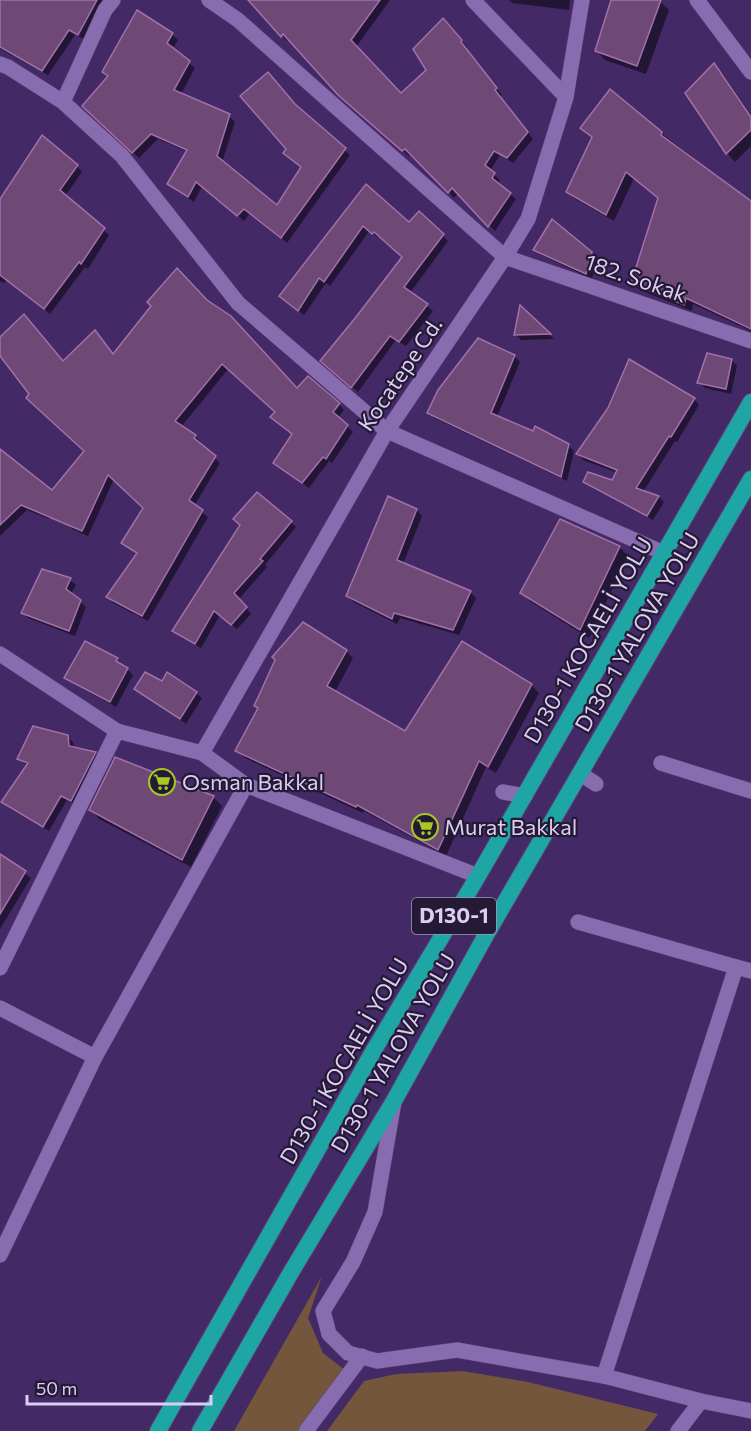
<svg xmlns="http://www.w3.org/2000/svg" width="751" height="1431" viewBox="0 0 751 1431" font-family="Commissioner,sans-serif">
<rect width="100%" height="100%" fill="#432965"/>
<g fill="#73563c">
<polygon points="322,1276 308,1318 323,1353 345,1370 299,1431 234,1431"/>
<polygon points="463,1371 528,1382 658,1414 645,1431 327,1431 364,1381 396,1374"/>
</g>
<g fill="#0007">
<polygon points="0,0 105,0 84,39 75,35 48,75 0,49"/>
<polygon points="256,0 390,0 356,47 401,95 428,70 448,26 467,47 465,49 502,95 500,96 533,139 513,163 500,155 490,171 500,180 497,184 516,199 495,231 458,193 454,198 412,153 409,156 345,101 290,39 287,41 253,3"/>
<polygon points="509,0 570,0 569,10 512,3"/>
<polygon points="613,0 659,0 669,10 646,74 605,60 597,51"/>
<polygon points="172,34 178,40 172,49 195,68 181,94 229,116 235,122 222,162 277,207 303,168 288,149 297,109 350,155 287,243 250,213 244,221 202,186 194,202 175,190 169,184 188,152 158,139 139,158 84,106"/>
<polygon points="714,65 723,74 751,115 751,146 735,162 727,153"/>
<polygon points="582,128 661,133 751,202 751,331 693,304 692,311 640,290 632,283 659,199 634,178 614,221 575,199 567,192 593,138"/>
<polygon points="77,166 82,172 65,196 109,235 88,269 85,267 50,314 6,279 5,283 0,281 0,202"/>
<polygon points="367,186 409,224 419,213 448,241 410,293 433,311 406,346 396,340 358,392 328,366 404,257 380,236 378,238 370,230 330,286 326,283 304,315 286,301"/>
<polygon points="535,250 591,253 597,259 592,279 541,255"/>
<polygon points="153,306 297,390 339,404 344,410 338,418 353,432 332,463 329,461 309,488 275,463 294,435 272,417 277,412 229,368 181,427 195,436 201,442 199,444 220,463 194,506 208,517 148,621 113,603 108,597 137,554 123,543 145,508 114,479 88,536 72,529 66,523 85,452 63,362 95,332 114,355"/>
<polygon points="521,308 554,339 521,340 516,335"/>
<polygon points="514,356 520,362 497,417 568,445 574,451 567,481 434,418 429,413"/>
<polygon points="732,360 737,366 731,394 705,388 699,382"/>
<polygon points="694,399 699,405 677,442 675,441 643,492 659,497 664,502 653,520 591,487 585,481 613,482 618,473 583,460 578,454"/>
<polygon points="0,451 62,501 49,519 27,510 0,536"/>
<polygon points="417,510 422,516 403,564 470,592 476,598 459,635 400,618 397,624 353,602 348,596"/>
<polygon points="291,522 296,527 265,565 267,567 239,599 251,614 237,629 220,615 201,648 179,636 174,631"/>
<polygon points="619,547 628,556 589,638 531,602 522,593"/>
<polygon points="70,580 76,585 71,594 86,607 75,636 28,618 22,613"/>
<polygon points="86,643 117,659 133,675 116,707 72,683 66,677"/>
<polygon points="346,651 353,658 335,692 406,733 531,685 539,693 496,773 486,767 446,856 364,811 363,813 245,758 237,750"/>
<polygon points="162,683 196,693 202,698 186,724 136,689"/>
<polygon points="67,736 73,742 74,748 95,753 101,759 77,806 67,800 49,831 9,808 3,802 28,765 18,759"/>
<polygon points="213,797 222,806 191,867 99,819 91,810"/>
<polygon points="0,856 31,878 0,929"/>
</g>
<g fill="#6f4976" stroke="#a270aa" stroke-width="1.5">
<polygon points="0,0 97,0 78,35 69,30 42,71 0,47"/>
<polygon points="248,0 380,0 351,40 401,93 426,70 413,49 443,18 462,40 461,42 497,88 495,90 528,132 507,158 494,151 485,165 495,173 492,178 511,193 488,227 452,188 448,193 405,149 402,151 338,95 283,34 281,37"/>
<polygon points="611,0 661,0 637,66 595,51"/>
<polygon points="137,10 173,33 167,43 190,61 174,90 230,114 217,156 277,205 301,167 283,153 286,149 240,96 268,72 295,104 346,148 281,238 244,209 237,216 196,182 188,197 167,184 187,150 151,134 132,153 82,106 108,76 102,72"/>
<polygon points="714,63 751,117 751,130 726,154 685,93"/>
<polygon points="610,89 662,132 661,135 751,201 751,329 686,298 684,305 631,283 658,198 626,172 606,215 566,192 592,137 580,128"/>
<polygon points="42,135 78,165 60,190 105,228 81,264 79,262 44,309 0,275 0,199"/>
<polygon points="366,184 409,222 419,211 444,234 404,287 428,304 399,342 390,336 351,388 320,361 356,317 402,257 374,232 372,234 363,226 324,282 319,278 298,311 279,296"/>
<polygon points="552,219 592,252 586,274 533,250"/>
<polygon points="177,268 207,300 231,316 297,388 308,376 340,403 333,412 348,425 326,459 323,457 302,483 273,463 292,434 270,417 275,412 222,364 175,421 196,435 194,438 216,456 189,500 203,510 142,616 106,597 137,553 121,543 143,508 108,475 82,531 21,505 0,525 0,449 52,490 84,451 26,398 29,394 0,356 0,337 24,314 63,361 95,330 113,354 151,306 147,302"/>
<polygon points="520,305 551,334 514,335"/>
<polygon points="478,338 515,355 491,413 533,431 535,426 569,444 561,477 427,413 438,390"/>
<polygon points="707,353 732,359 726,389 697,383"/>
<polygon points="629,359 695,398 671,437 669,436 636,488 659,496 647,516 583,482 588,472 612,480 617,470 576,454 608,408"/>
<polygon points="257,492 292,521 260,559 263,561 234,593 247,607 231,625 214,611 195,644 172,631 240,525 233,519"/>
<polygon points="388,496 417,509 397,560 471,591 453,630 394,613 392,619 346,596"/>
<polygon points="560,519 620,546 580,630 520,593"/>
<polygon points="42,569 71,578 66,589 81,600 69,631 21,613"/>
<polygon points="303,622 347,650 327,686 405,731 462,641 532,684 488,767 479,761 438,850 357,805 356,807 235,751 258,708 254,706 275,660 272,657"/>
<polygon points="85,641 118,658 116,661 128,668 110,702 64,678"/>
<polygon points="145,672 162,681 167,672 197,692 180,719 134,689"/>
<polygon points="33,726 68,735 69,746 96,752 71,801 61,796 43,827 1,802 28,763 17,759"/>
<polygon points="115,757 214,796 182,860 89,810"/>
<polygon points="0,854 26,871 0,914"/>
</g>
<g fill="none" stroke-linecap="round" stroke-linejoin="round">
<defs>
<g id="pedestrian">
<polyline points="581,774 596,784"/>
<polyline points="503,792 525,796"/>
</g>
<g id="minor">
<polyline points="209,0 238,20 505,257 751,341"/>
<polyline points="473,0 566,97"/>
<polyline points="697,0 751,72"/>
<polyline points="63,102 105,10 113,0"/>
<polyline points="0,654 117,731 202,753 246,785 478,876"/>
<polyline points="202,753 387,431 505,257 528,219 566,97 582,0"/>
<polyline points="661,763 751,791"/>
<polyline points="578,922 736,967"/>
<polyline points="0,968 117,731"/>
<polyline points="0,1008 95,1057"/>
<polyline points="394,1102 375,1212 353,1262 323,1311 329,1334 348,1353 377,1361 457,1350 604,1376 701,1401 751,1411"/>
<polyline points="0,1255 95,1057 246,785"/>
<polyline points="604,1376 736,967 751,971"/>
<polyline points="306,1431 362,1356"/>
<polyline points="678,1431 701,1401"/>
</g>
<polyline id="tertiary" points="0,64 8,67 63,102 122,156 238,303 387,431 664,553"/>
<g id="trunk">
<polyline points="158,1431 374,1050 478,876 751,402"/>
<polyline points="200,1431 290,1274 395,1099 486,935 751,479"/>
</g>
</defs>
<use href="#pedestrian" stroke="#5c4378" stroke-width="16"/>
<use href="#minor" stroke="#5c4378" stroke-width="16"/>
<use href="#tertiary" stroke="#5c4378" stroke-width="16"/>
<use href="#trunk" stroke="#5c4378" stroke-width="18"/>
<use href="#pedestrian" stroke="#876daf" stroke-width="15"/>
<use href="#minor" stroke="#876daf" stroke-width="15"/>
<use href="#tertiary" stroke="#876daf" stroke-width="15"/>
<use href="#trunk" stroke="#1ea6a4" stroke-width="16"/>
</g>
<defs>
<symbol id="supermarket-ring" viewBox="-11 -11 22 22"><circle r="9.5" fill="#251a35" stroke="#a6c821" stroke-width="1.5"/><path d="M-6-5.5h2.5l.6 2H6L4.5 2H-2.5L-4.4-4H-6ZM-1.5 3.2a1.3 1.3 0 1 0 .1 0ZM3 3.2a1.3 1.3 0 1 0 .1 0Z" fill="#a6c821"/></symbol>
</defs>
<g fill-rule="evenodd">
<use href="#supermarket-ring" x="147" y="767" width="30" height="30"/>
<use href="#supermarket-ring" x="410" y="812" width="30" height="30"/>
</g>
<g text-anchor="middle" stroke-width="4.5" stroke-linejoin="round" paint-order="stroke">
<rect fill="#251a35" stroke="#a498b9" stroke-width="1.5" x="412" y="898" width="84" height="36" rx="4.5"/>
<g font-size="21" font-weight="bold" fill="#dbcef2">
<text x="454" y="923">D130-1</text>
</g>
<g font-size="22" fill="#dbcef2" stroke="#251a35">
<text transform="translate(636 278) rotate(19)" y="8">182. Sokak</text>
<text transform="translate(400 374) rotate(-56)" y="8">Kocatepe Cd.</text>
<text transform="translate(637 632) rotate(-60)" y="8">D130-1 YALOVA YOLU</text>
<text transform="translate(588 640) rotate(-60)" y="8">D130-1 KOCAELİ YOLU</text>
<text transform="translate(393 1053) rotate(-60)" y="8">D130-1 YALOVA YOLU</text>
<text transform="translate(344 1061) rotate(-60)" y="8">D130-1 KOCAELİ YOLU</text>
</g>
<g font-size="22" fill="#dbcef2" stroke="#251a35" text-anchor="start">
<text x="182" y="790">Osman Bakkal</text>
<text x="444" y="835">Murat Bakkal</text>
</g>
</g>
<path d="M27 1395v9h184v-9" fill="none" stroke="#dbcef2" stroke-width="3"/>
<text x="36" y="1395" font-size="18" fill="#dbcef2" stroke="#251a35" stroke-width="4.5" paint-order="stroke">50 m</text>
</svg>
